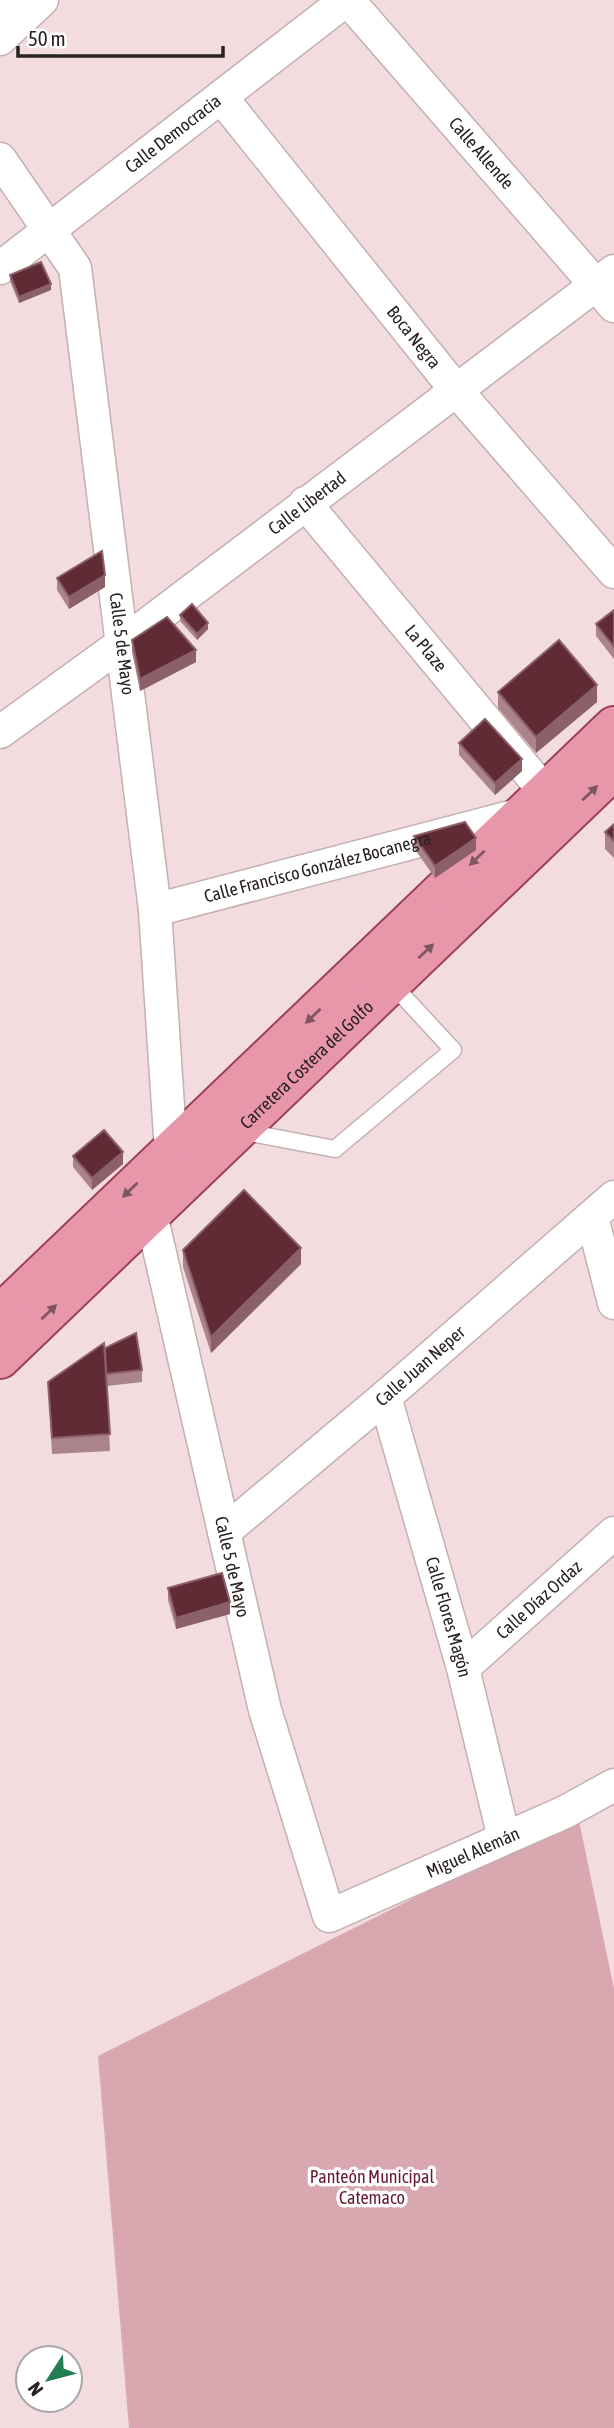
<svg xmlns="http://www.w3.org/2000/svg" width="614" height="2428" viewBox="0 0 614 2428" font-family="'Asap Condensed',sans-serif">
<rect width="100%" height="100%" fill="#f2dcdf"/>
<polygon fill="#d8a7af" points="578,1816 614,1989 614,2428 129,2428 98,2056"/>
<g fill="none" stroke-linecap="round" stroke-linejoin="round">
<defs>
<polyline id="service" points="240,1131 335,1149 453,1050 391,983"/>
<g id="minor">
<path id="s1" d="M348 0 614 306"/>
<polyline points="0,5 5,0"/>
<polyline points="0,39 42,0"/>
<path id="s2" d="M221 97 456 390 614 572"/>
<path id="s3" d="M0 159 75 268 155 910 171 1151"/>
<path id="s4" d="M0 268 346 0"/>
<path id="s5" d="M305 503 545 792"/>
<path id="s6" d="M0 732 120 645 614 271"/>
<path id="s7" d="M155 910 522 814"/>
<path id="s8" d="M151 1214 265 1710 329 1916 565 1812 614 1785"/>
<polyline points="592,1217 614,1303"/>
<path id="s9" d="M385 1397 463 1668 504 1838"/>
<path id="s10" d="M224 1532 385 1397 614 1197"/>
<path id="s11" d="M463 1668 614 1533"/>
</g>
<g id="primary">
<polyline points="0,1314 614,726"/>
<path id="s12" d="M0 1359 614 770"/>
</g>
</defs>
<use href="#service" stroke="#c4afb2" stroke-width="19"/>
<use href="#minor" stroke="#c4afb2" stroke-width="35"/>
<use href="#primary" stroke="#9b4057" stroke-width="42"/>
<use href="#service" stroke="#fff" stroke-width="16"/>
<use href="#minor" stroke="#fff" stroke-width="32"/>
<use href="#primary" stroke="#e897ab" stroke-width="38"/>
</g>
<g fill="#aa848a">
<polygon points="10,275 51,290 19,303 10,281"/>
<polygon points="57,578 105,587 69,609 57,590"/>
<polygon points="614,610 614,659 596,636 596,624"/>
<polygon points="180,615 208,629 197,640 180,621"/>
<polygon points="132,640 196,662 140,691 132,652"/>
<polygon points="498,692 597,702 536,753 498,708"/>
<polygon points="459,743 522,771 495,795 459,755"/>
<polygon points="614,824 614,858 605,849 605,832"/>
<polygon points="414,836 476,850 435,878 414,848"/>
<polygon points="73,1156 123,1164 92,1190 73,1167"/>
<polygon points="183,1250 301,1264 211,1353 183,1267"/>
<polygon points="105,1348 142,1370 142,1382 107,1386 110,1451 52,1454 48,1382"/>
<polygon points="168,1588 230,1614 176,1629 168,1600"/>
</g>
<g fill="#8c6069">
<polygon points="51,284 51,290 19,303 19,297"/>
<polygon points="105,575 105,587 69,609 69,597"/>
<polygon points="208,623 208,629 197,640 197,634"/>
<polygon points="196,650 196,662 140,691 140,679"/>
<polygon points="597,685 597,702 536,753 536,737"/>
<polygon points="522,759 522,771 495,795 495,783"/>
<polygon points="476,838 476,850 435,878 435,866"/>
<polygon points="123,1152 123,1164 92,1190 92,1178"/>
<polygon points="301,1248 301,1264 211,1353 211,1337"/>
<polygon points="230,1602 230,1614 176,1629 176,1618"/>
</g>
<g fill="#612b36" stroke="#8c6069" stroke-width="2">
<polygon points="41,262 51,284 19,297 10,275"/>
<polygon points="102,551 105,575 69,597 57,578"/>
<polygon points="192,604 208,623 197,634 180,615"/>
<polygon points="614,610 614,647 596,624"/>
<polygon points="167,617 196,650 140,679 132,640"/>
<polygon points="559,640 597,685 536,737 498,692"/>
<polygon points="485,719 522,759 495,783 459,743"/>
<polygon points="465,822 476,838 435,866 414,836"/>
<polygon points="614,824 614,841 605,832"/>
<polygon points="104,1130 123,1152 92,1178 73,1156"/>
<polygon points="244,1190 301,1248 211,1337 183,1250"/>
<polygon points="136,1333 142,1370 106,1374 105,1348"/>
<polygon points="104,1343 110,1434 52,1438 48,1382"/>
<polygon points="222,1573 230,1602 176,1618 168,1588"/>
</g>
<defs><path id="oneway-solid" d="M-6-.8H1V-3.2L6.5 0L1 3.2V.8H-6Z" transform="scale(1.75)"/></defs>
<g fill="#7f5660">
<use href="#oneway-solid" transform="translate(590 793) rotate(-44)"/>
<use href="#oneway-solid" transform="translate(477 858) rotate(136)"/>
<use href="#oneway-solid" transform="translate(426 951) rotate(-43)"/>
<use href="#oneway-solid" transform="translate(313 1016) rotate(136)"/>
<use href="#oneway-solid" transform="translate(130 1190) rotate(136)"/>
<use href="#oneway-solid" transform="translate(49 1312) rotate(-44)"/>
</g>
<g text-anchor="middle" stroke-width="7" stroke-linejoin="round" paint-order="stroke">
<g font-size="18" fill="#292122" stroke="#fff">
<text dy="6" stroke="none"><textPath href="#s4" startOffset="219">Calle Democracia</textPath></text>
<text dy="6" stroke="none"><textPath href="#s1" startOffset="203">Calle Allende</textPath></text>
<text dy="6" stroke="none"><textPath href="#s2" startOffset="308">Boca Negra</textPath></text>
<text dy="6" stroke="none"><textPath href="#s6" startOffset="383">Calle Libertad</textPath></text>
<text dy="6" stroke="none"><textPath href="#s3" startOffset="511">Calle 5 de Mayo</textPath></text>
<text dy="6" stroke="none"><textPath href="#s5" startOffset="189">La Plaze</textPath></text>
<text dy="6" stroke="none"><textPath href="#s7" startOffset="168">Calle Francisco González Bocanegra</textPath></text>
<text dy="6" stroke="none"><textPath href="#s12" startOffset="425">Carretera Costera del Golfo</textPath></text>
<text dy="6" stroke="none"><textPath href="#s10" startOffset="257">Calle Juan Neper</textPath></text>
<text dy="6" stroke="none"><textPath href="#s8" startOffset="362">Calle 5 de Mayo</textPath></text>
<text dy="6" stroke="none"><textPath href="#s11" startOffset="102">Calle Díaz Ordaz</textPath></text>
<text dy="6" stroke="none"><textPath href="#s9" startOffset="229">Calle Flores Magón</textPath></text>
<text dy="6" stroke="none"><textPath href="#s8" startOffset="882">Miguel Alemán</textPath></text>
</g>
<g font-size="18" fill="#66192f" stroke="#fff">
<text x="372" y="2183">Panteón Municipal<tspan x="372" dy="21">Catemaco</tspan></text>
</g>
</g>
<g transform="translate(49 2379) rotate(234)"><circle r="33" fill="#ffffff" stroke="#a9a6a7" stroke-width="2"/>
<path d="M0-5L12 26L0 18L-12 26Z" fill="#237d53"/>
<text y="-10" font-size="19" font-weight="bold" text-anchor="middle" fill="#292122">N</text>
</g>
<path d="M18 46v10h205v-10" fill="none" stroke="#292122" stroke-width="3.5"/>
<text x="28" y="46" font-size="21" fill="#292122" stroke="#ffffff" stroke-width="5" paint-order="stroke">50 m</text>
</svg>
